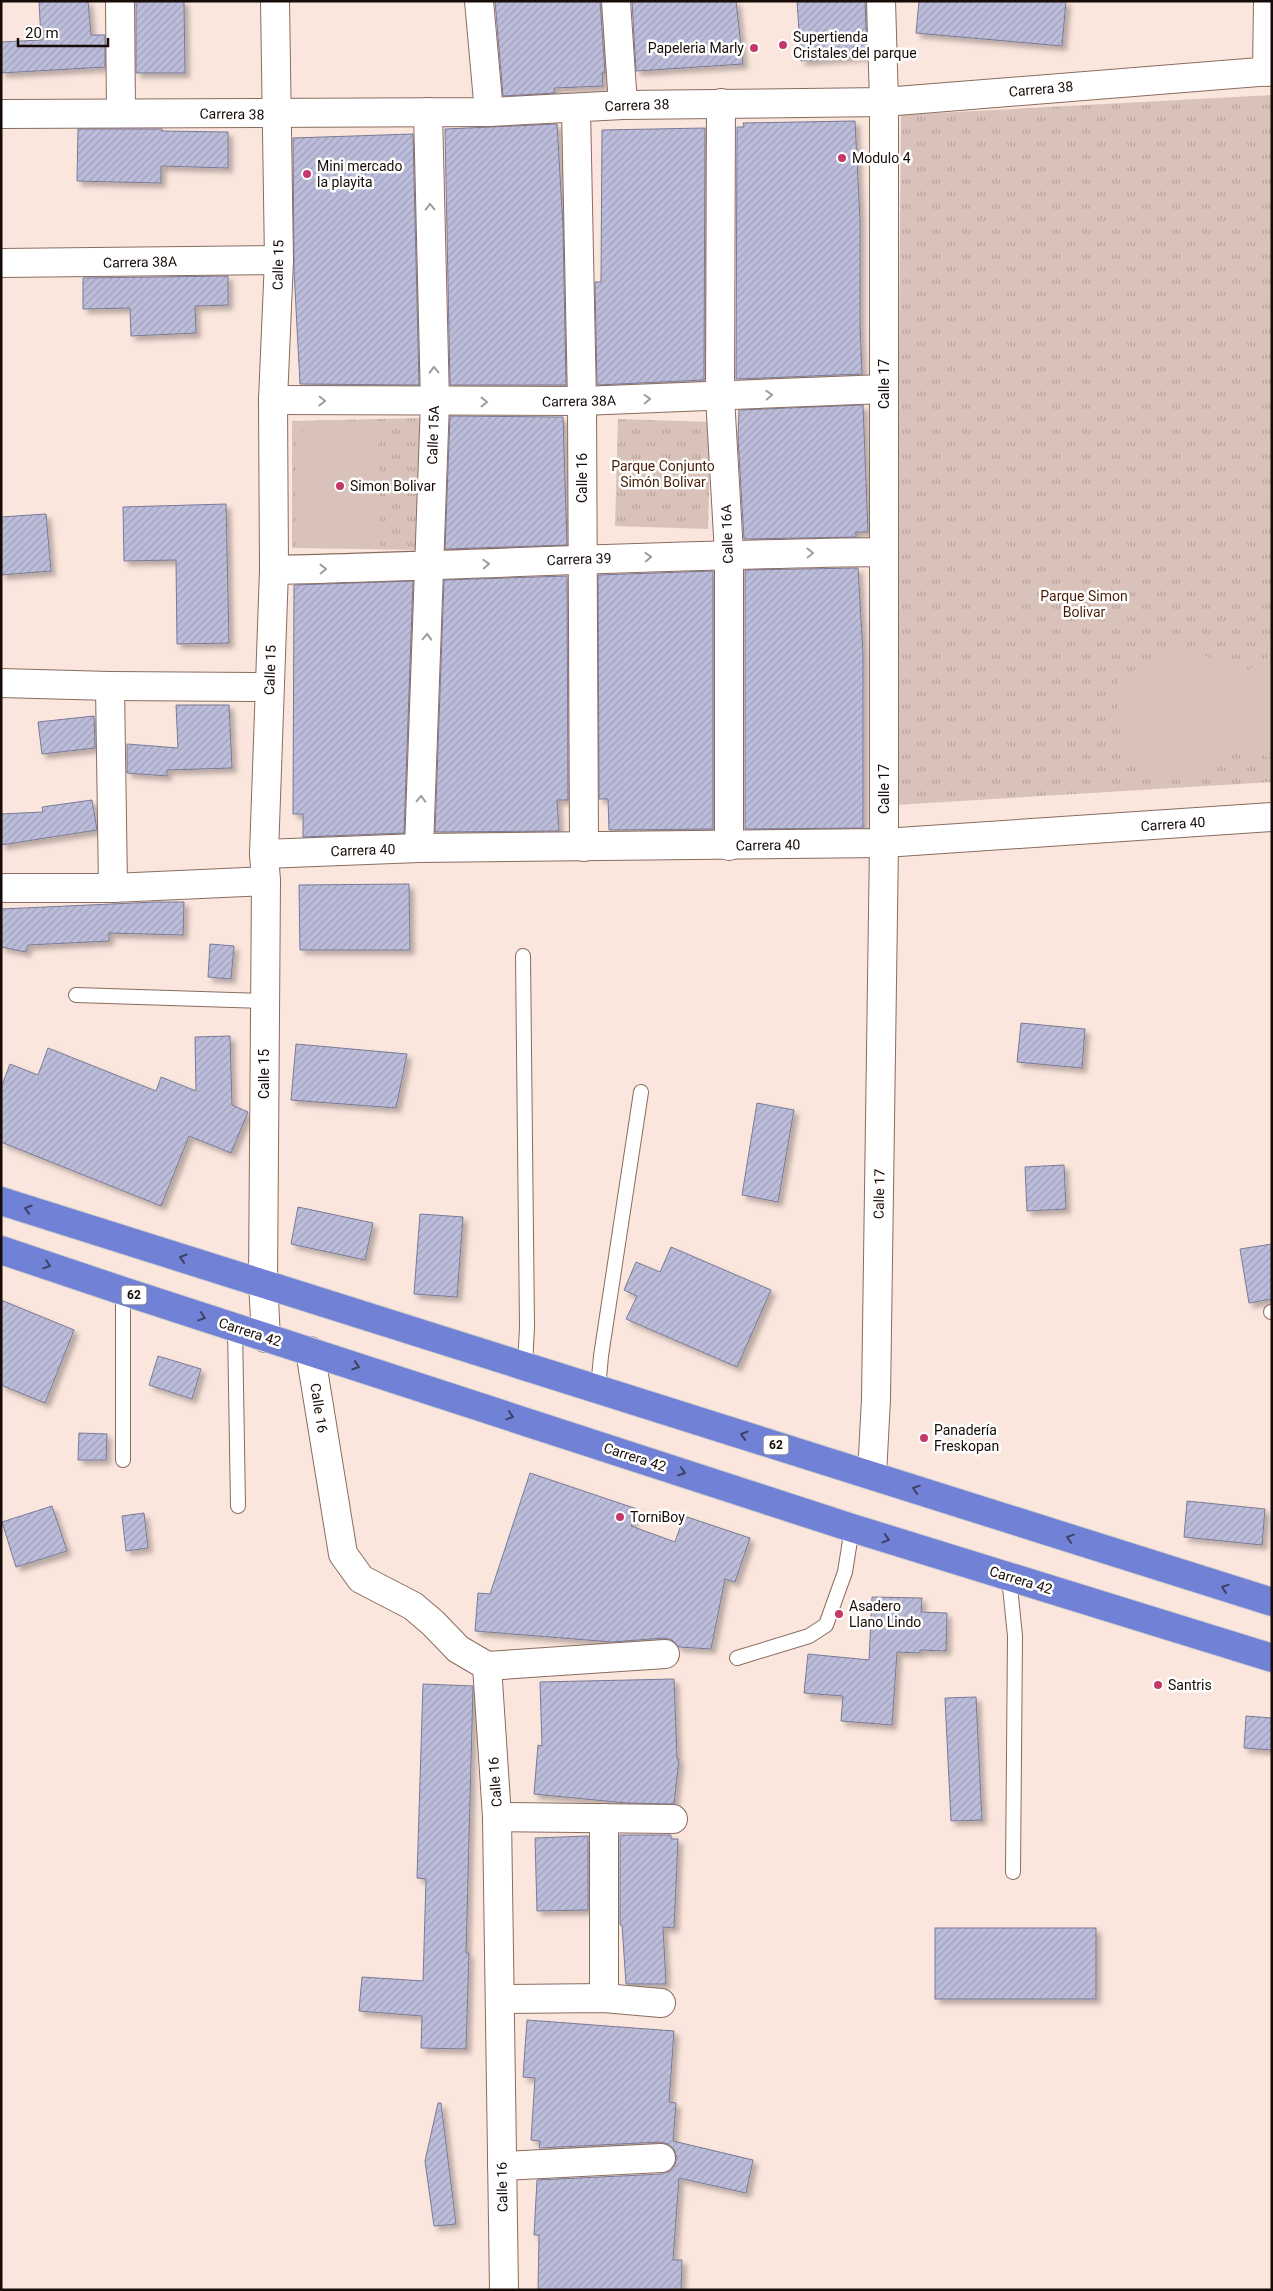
<svg xmlns="http://www.w3.org/2000/svg" width="1273" height="2291" viewBox="0 0 1273 2291" font-family="Roboto,sans-serif">
<defs>
<pattern id="grass-tufts" width="24" height="20" patternUnits="userSpaceOnUse" patternTransform="scale(1.25)"><rect width="24" height="20" fill="#d8c2b9"/><path d="M3 7l-1-3M5 7V3M7 7l1-3M15 17l-1-3M17 17v-4M19 17l1-3" fill="none" stroke="#b9a59e"/></pattern>
<pattern id="building-hatch" width="6" height="6" patternUnits="userSpaceOnUse" patternTransform="scale(1.25)"><rect width="6" height="6" fill="#bcbcdb"/><path d="M-1 1l2-2M0 6l6-6M5 7l2-2" fill="none" stroke="#a1a0ba"/></pattern>
<filter id="shadow"><feDropShadow dx="4.5" dy="4.5" stdDeviation="2.5" flood-color="#0004"/></filter>
</defs>
<rect width="100%" height="100%" fill="#fbe6dd"/>
<g fill="url(#grass-tufts)">
<polygon points="1272,95 1272,782 895,805 901,115"/>
<polygon points="421,418 421,550 292,548 292,421"/>
<polygon points="618,419 711,422 708,529 615,526"/>
</g>
<g fill="#d8c2b9">
<polygon points="303,425 378,425 380,547 301,546"/>
<polygon points="1177,641 1241,674 1245,744 1188,784 1122,755 1117,682"/>
<polygon points="1272,654 1272,759 1246,748 1241,675"/>
</g>
<g fill="url(#building-hatch)" stroke="#7a7a96" filter="url(#shadow)">
<polygon points="39,1 88,1 91,35 105,35 105,67 1,73 1,42 41,40"/>
<polygon points="136,1 184,1 185,73 136,73"/>
<polygon points="495,1 600,1 605,73 602,73 603,86 554,88 555,93 503,96"/>
<polygon points="632,1 736,1 743,64 636,71"/>
<polygon points="797,1 865,1 867,56 801,61"/>
<polygon points="919,1 1066,1 1062,46 916,33"/>
<polygon points="855,121 860,220 860,326 862,374 736,379 737,127 744,127 743,123"/>
<polygon points="557,124 563,226 566,385 450,385 445,129"/>
<polygon points="705,128 704,380 597,385 595,282 601,282 602,130"/>
<polygon points="78,129 162,129 162,131 228,132 228,168 161,166 161,183 77,181"/>
<polygon points="413,134 419,385 300,384 294,270 293,138"/>
<polygon points="228,276 228,305 195,306 196,333 131,336 130,308 83,309 83,278"/>
<polygon points="863,405 868,532 856,532 856,537 744,539 738,437 739,410"/>
<polygon points="450,416 563,417 567,545 445,549"/>
<polygon points="226,504 229,643 177,644 176,560 124,561 123,507"/>
<polygon points="46,514 51,571 1,575 1,517"/>
<polygon points="858,568 863,653 863,828 745,829 745,570"/>
<polygon points="713,571 713,829 609,830 608,799 599,799 598,575"/>
<polygon points="567,576 568,800 557,800 559,831 435,832 444,580"/>
<polygon points="413,581 404,833 303,837 303,814 293,814 294,585"/>
<polygon points="176,705 229,705 232,768 167,770 167,776 127,773 127,744 178,748"/>
<polygon points="94,716 95,748 42,754 38,722"/>
<polygon points="92,800 97,830 1,845 1,814 43,812 42,807"/>
<polygon points="409,884 410,950 300,950 299,885"/>
<polygon points="156,902 184,902 183,935 109,933 109,941 28,945 26,952 1,947 1,909"/>
<polygon points="210,944 234,946 231,979 208,977"/>
<polygon points="1021,1023 1085,1029 1082,1068 1017,1062"/>
<polygon points="230,1036 232,1105 248,1112 231,1153 189,1136 161,1206 1,1142 1,1088 10,1064 38,1075 48,1048 156,1091 161,1077 196,1091 195,1037"/>
<polygon points="296,1044 407,1054 396,1108 291,1100"/>
<polygon points="757,1103 794,1110 778,1202 742,1195"/>
<polygon points="1064,1165 1066,1209 1027,1211 1025,1167"/>
<polygon points="298,1207 373,1223 365,1260 291,1244"/>
<polygon points="420,1214 463,1217 457,1297 414,1294"/>
<polygon points="1272,1244 1272,1299 1249,1303 1240,1249"/>
<polygon points="671,1247 771,1290 737,1367 626,1319 637,1296 624,1290 636,1262 660,1272"/>
<polygon points="1,1300 74,1330 45,1403 1,1385"/>
<polygon points="158,1356 201,1369 192,1399 149,1385"/>
<polygon points="79,1433 107,1434 106,1460 78,1460"/>
<polygon points="530,1473 637,1509 631,1526 675,1542 684,1516 750,1538 735,1582 725,1579 711,1649 679,1647 672,1640 664,1638 612,1642 475,1631 478,1593 490,1594"/>
<polygon points="1187,1501 1265,1509 1262,1545 1184,1537"/>
<polygon points="52,1506 67,1551 16,1567 2,1522"/>
<polygon points="144,1513 148,1548 126,1551 122,1516"/>
<polygon points="872,1597 922,1598 921,1612 947,1613 946,1651 920,1650 920,1653 897,1652 892,1725 841,1721 843,1696 804,1693 808,1654 869,1660"/>
<polygon points="674,1679 677,1759 679,1759 674,1804 626,1803 534,1794 538,1745 542,1746 540,1682"/>
<polygon points="423,1684 473,1686 466,1953 469,1953 466,2049 421,2048 422,2016 359,2011 362,1977 423,1981 426,1879 417,1878"/>
<polygon points="976,1697 982,1820 951,1821 945,1698"/>
<polygon points="1246,1716 1272,1718 1272,1750 1244,1748"/>
<polygon points="620,1835 671,1835 671,1839 678,1839 674,1928 663,1927 666,1984 626,1984 622,1925 620,1925"/>
<polygon points="588,1836 588,1910 537,1911 535,1838"/>
<rect x="935" y="1928" width="161" height="71"/>
<polygon points="527,2020 674,2031 669,2102 676,2103 673,2141 753,2160 746,2193 679,2178 673,2260 682,2260 681,2290 538,2290 539,2235 534,2235 537,2180 662,2174 670,2171 675,2165 677,2158 674,2149 668,2144 660,2142 539,2148 540,2141 531,2140 535,2078 523,2077"/>
<polygon points="438,2103 441,2103 456,2224 434,2226 425,2161"/>
</g>
<g fill="none" stroke-linecap="round" stroke-linejoin="round">
<defs>
<g id="lane">
<polyline points="523,956 527,1327 525,1366"/>
<polyline points="76,995 265,1001"/>
<polyline points="123,1291 123,1460"/>
<polyline points="1271,1312 1272,1312"/>
<polyline points="235,1327 238,1506"/>
<polyline points="598,1389 601,1356 641,1092"/>
<polyline points="1009,1577 1015,1636 1013,1872"/>
<polyline points="737,1658 809,1636 826,1625 845,1572 852,1528"/>
</g>
<g id="street">
<polyline points="120,1 121,112"/>
<polyline points="479,1 489,112"/>
<polyline points="616,1 623,105"/>
<polyline points="1267,72 1268,1"/>
<polyline points="721,103 720,397 729,553 729,846"/>
<polyline points="576,108 582,401 584,847"/>
<polyline points="1,114 489,112 623,105 884,102 1272,71"/>
<polyline points="1,263 279,260"/>
<polyline points="273,400 582,401 884,389"/>
<path d="M274 570C478 565 681 554 884 552"/>
<polyline points="1,683 110,686 269,687"/>
<polyline points="110,686 113,888"/>
<polyline points="419,848 435,402 428,112"/>
<polyline points="264,854 419,848 884,843 1272,817"/>
<polyline points="1,888 113,888 266,881"/>
<polyline points="266,1338 263,1282 266,881 264,854 274,570 273,400 279,260 275,1"/>
<polyline points="310,1351 343,1554 361,1579 413,1606 433,1623 458,1649 487,1666"/>
<polyline points="872,1475 876,1399 884,843 884,102 881,1"/>
<polyline points="487,1666 497,1817 504,2290"/>
<polyline points="487,1666 665,1654"/>
<polyline points="497,1817 673,1819"/>
<polyline points="604,1998 604,1818"/>
<polyline points="500,1999 604,1998 661,2003"/>
<polyline points="502,2166 661,2158"/>
</g>
<g id="highway">
<polyline points="1,1201 1272,1602"/>
<polyline points="1,1250 123,1291 852,1528 1272,1658"/>
</g>
</defs>
<use href="#lane" stroke="#8a6c5f" stroke-width="16"/>
<use href="#street" stroke="#8a6c5f" stroke-width="30"/>
<use href="#highway" stroke="#d0cecd" stroke-width="30"/>
<use href="#lane" stroke="#fff" stroke-width="14"/>
<use href="#street" stroke="#fff" stroke-width="28"/>
<use href="#highway" stroke="#7182d6" stroke-width="28"/>
</g>
<defs><path id="oneway-chevron" d="M-2-3.5L2.5 0L-2 3.5" fill="none" stroke-width="1.6" stroke-linecap="round" stroke-linejoin="round" transform="scale(1.25)"/></defs>
<g stroke="#a29d9c">
<use href="#oneway-chevron" transform="translate(430 207) rotate(-91)"/>
<use href="#oneway-chevron" transform="translate(434 370) rotate(-91)"/>
<use href="#oneway-chevron" transform="translate(769 395) rotate(-3)"/>
<use href="#oneway-chevron" transform="translate(647 399) rotate(-2)"/>
<use href="#oneway-chevron" transform="translate(322 401) rotate(1)"/>
<use href="#oneway-chevron" transform="translate(484 402)"/>
<use href="#oneway-chevron" transform="translate(810 553) rotate(-1)"/>
<use href="#oneway-chevron" transform="translate(648 557) rotate(-2)"/>
<use href="#oneway-chevron" transform="translate(486 564) rotate(-3)"/>
<use href="#oneway-chevron" transform="translate(323 569) rotate(-1)"/>
<use href="#oneway-chevron" transform="translate(427 637) rotate(-88)"/>
<use href="#oneway-chevron" transform="translate(421 799) rotate(-88)"/>
</g>
<g stroke="#3f4164">
<use href="#oneway-chevron" transform="translate(28 1209) rotate(-163)"/>
<use href="#oneway-chevron" transform="translate(183 1258) rotate(-163)"/>
<use href="#oneway-chevron" transform="translate(47 1265) rotate(19)"/>
<use href="#oneway-chevron" transform="translate(202 1317) rotate(18)"/>
<use href="#oneway-chevron" transform="translate(356 1366) rotate(18)"/>
<use href="#oneway-chevron" transform="translate(510 1416) rotate(18)"/>
<use href="#oneway-chevron" transform="translate(744 1435) rotate(-163)"/>
<use href="#oneway-chevron" transform="translate(682 1472) rotate(18)"/>
<use href="#oneway-chevron" transform="translate(916 1489) rotate(-162)"/>
<use href="#oneway-chevron" transform="translate(1070 1538) rotate(-162)"/>
<use href="#oneway-chevron" transform="translate(886 1539) rotate(17)"/>
<use href="#oneway-chevron" transform="translate(1225 1588) rotate(-162)"/>
</g>
<g fill="#c4386a" stroke="#fff" stroke-width="2">
<circle cx="783" cy="45" r="5"/>
<circle cx="754" cy="48" r="5"/>
<circle cx="842" cy="158" r="5"/>
<circle cx="307" cy="174" r="5"/>
<circle cx="340" cy="486" r="5"/>
<circle cx="924" cy="1438" r="5"/>
<circle cx="620" cy="1517" r="5"/>
<circle cx="839" cy="1614" r="5"/>
<circle cx="1158" cy="1685" r="5"/>
</g>
<g text-anchor="middle" stroke-width="5" stroke-linejoin="round" paint-order="stroke">
<g fill="#fff" stroke="#5c5451" stroke-width="1">
<rect x="121.5" y="1285.5" width="25" height="19" rx="4"/>
<rect x="763.5" y="1435.5" width="25" height="19" rx="4"/>
</g>
<g font-size="12" font-weight="bold" fill="#160b07">
<text x="134" y="1299">62</text>
<text x="776" y="1449">62</text>
</g>
<g font-size="14" fill="#160b07" stroke="#fff" text-anchor="start">
<text x="793" y="42">Supertienda<tspan x="793" dy="16">Cristales del parque</tspan></text>
<text x="744" y="53" text-anchor="end">Papeleria Marly</text>
<text x="852" y="163">Modulo 4</text>
<text x="317" y="171">Mini mercado<tspan x="317" dy="16">la playita</tspan></text>
<text x="350" y="491">Simon Bolivar</text>
<text x="934" y="1435">Panadería<tspan x="934" dy="16">Freskopan</tspan></text>
<text x="630" y="1522">TorniBoy</text>
<text x="849" y="1611">Asadero<tspan x="849" dy="16">Llano Lindo</tspan></text>
<text x="1168" y="1690">Santris</text>
</g>
<g font-size="14" fill="#160b07" stroke="#fff">
<text transform="translate(1041 89) rotate(-5)" y="5">Carrera 38</text>
<text transform="translate(637 105) rotate(-2)" y="5">Carrera 38</text>
<text transform="translate(232 114) rotate(1)" y="5">Carrera 38</text>
<text transform="translate(140 262) rotate(-1)" y="5">Carrera 38A</text>
<text transform="translate(278 265) rotate(-89)" y="5">Calle 15</text>
<text transform="translate(884 384) rotate(-90)" y="5">Calle 17</text>
<text transform="translate(579 401) rotate(-1)" y="5">Carrera 38A</text>
<text transform="translate(433 435) rotate(-88)" y="5">Calle 15A</text>
<text transform="translate(582 478) rotate(-90)" y="5">Calle 16</text>
<text transform="translate(727 534) rotate(-92)" y="5">Calle 16A</text>
<text transform="translate(579 559) rotate(-2)" y="5">Carrera 39</text>
<text transform="translate(270 670) rotate(-88)" y="5">Calle 15</text>
<text transform="translate(884 789) rotate(-90)" y="5">Calle 17</text>
<text transform="translate(1173 824) rotate(-4)" y="5">Carrera 40</text>
<text transform="translate(768 845) rotate(-1)" y="5">Carrera 40</text>
<text transform="translate(363 850) rotate(-2)" y="5">Carrera 40</text>
<text transform="translate(264 1074) rotate(-90)" y="5">Calle 15</text>
<text transform="translate(879 1194) rotate(-89)" y="5">Calle 17</text>
<text transform="translate(250 1332) rotate(18)" y="5">Carrera 42</text>
<text transform="translate(319 1408) rotate(81)" y="5">Calle 16</text>
<text transform="translate(635 1457) rotate(18)" y="5">Carrera 42</text>
<text transform="translate(1021 1580) rotate(17)" y="5">Carrera 42</text>
<text transform="translate(495 1782) rotate(-94)" y="5">Calle 16</text>
<text transform="translate(502 2187) rotate(-91)" y="5">Calle 16</text>
</g>
<g font-size="14" fill="#491d05" stroke="#fff">
<text x="663" y="471">Parque Conjunto<tspan x="663" dy="16">Simón Bolivar</tspan></text>
<text x="1084" y="601">Parque Simon<tspan x="1084" dy="16">Bolivar</tspan></text>
</g>
</g>
<rect width="1273" height="2291" fill="none" stroke="#160b07" stroke-width="5"/>
<path d="M18 38v8h90v-8" fill="none" stroke="#160b07" stroke-width="2.5"/>
<text x="25" y="38" font-size="15" fill="#160b07" stroke="#ffffff" stroke-width="4" paint-order="stroke">20 m</text>
</svg>
